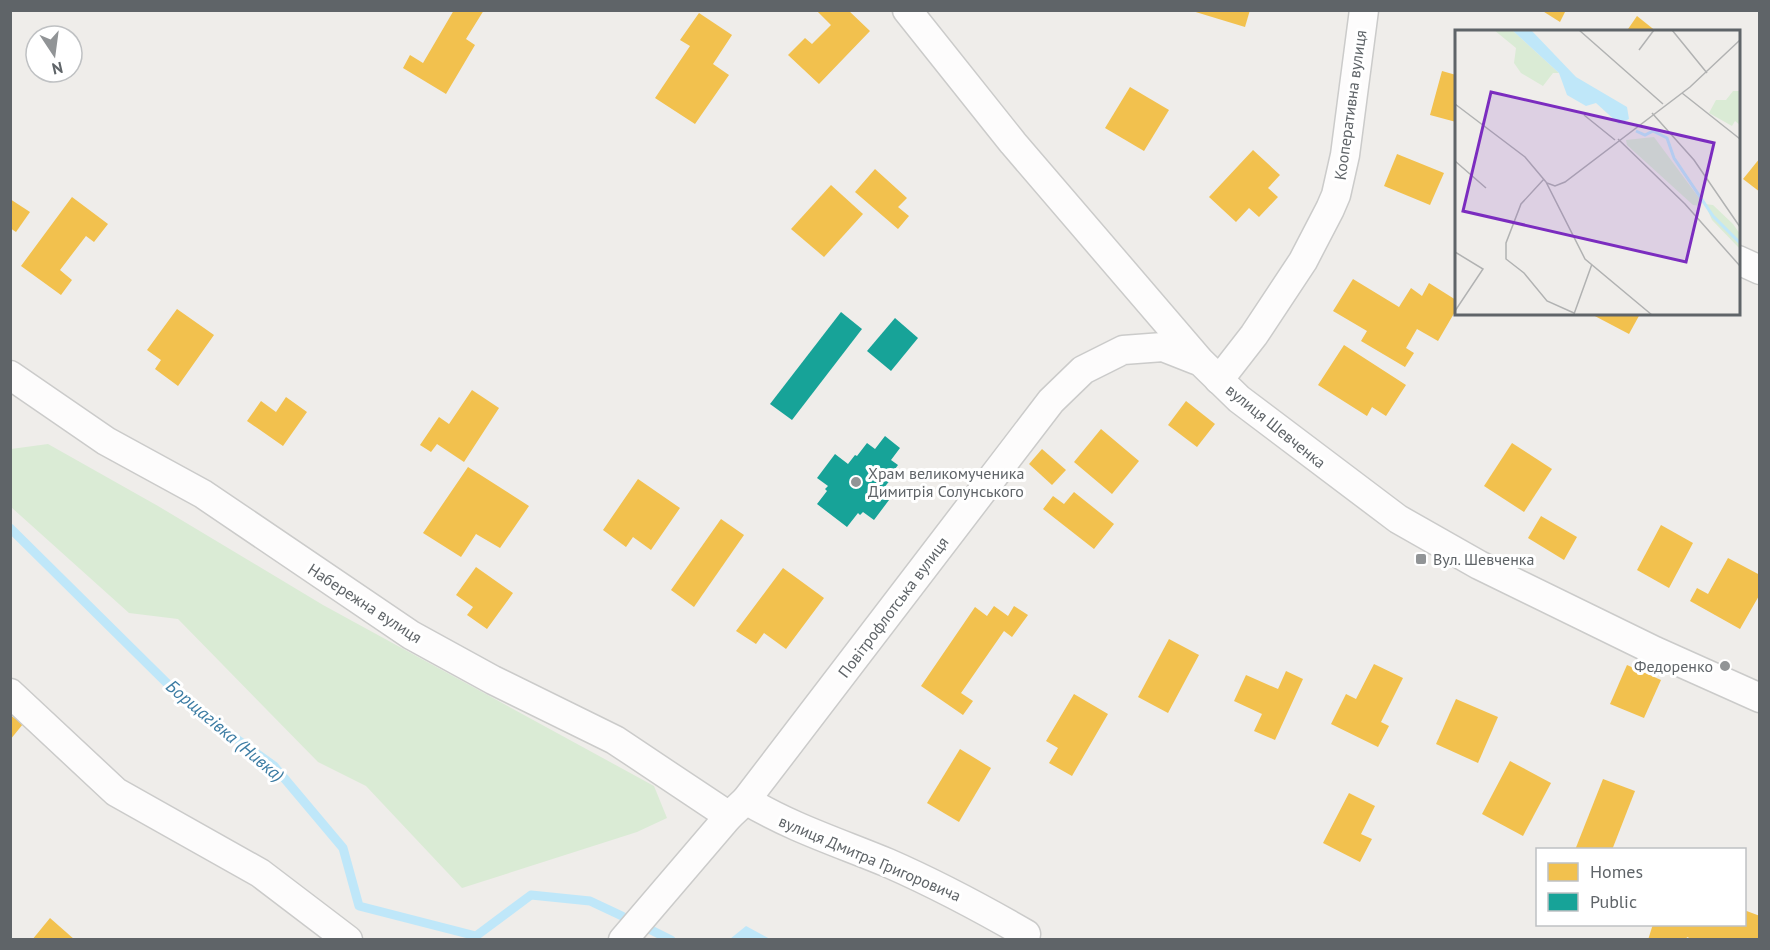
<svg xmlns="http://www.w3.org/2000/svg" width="1770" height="950" viewBox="0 0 1770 950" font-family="'PT Sans',sans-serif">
<rect width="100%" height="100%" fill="#efedea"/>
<polygon fill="#daebd5" points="48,444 158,506 323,605 654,786 667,818 637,832 462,888 366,786 318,762 178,619 129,613 11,507 11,449"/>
<polygon fill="#bfe7f9" points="746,926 770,939 730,939"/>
<g fill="#f2c14e">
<polygon points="454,10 484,10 466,39 475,45 446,94 403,68 410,55 423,63"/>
<polygon points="816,10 848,10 870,31 819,84 788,55 805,38 812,44 831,25"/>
<polygon points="1189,10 1250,10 1245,27"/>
<polygon points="1541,10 1566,10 1560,22"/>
<polygon points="699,13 732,35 713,64 729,75 695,124 655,98 690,46 680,40"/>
<polygon points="1637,16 1657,32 1626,32"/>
<polygon points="1442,71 1456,75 1456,122 1430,115"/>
<polygon points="1130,87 1169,110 1144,151 1105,128"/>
<polygon points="1253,150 1280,175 1268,188 1278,197 1259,217 1249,208 1236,222 1209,197"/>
<polygon points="1397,154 1444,173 1430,205 1384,186"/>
<polygon points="1760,158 1760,192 1743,179"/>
<polygon points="875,169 907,198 898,207 909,216 898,229 855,192"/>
<polygon points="831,185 863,214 824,257 791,229"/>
<polygon points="72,197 108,224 94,242 86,236 60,270 72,280 61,295 21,266"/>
<polygon points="10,199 30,212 16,232 10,228"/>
<polygon points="1353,279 1399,307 1411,288 1422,296 1429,283 1456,300 1456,310 1438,341 1417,329 1406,348 1414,353 1405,367 1361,341 1367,331 1333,311"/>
<polygon points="177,309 214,335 178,386 155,369 161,360 147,350"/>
<polygon points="1591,314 1640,314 1629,334"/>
<polygon points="1344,345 1406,385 1386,416 1372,407 1367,416 1318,385"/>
<polygon points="472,390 499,408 464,462 437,444 431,452 420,445 439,417 449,424"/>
<polygon points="286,397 307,412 283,446 247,421 261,401 276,412"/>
<polygon points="1186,401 1215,424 1197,447 1168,425"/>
<polygon points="1101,429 1139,461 1112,494 1074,462"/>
<polygon points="1512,443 1552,469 1524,512 1484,486"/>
<polygon points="1042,449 1066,470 1052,485 1029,464"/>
<polygon points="468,467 529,506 500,548 476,534 461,557 423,533"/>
<polygon points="638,479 680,508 651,550 633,537 626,547 603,530"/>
<polygon points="1074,492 1114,524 1094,549 1043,509 1053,496 1064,504"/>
<polygon points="1541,516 1577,537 1564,560 1528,538"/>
<polygon points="721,519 744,535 694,607 671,590"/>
<polygon points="1661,525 1693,543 1669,588 1637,570"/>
<polygon points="1728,558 1760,575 1760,594 1740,629 1690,601 1697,588 1708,594"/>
<polygon points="476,567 513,593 487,629 467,615 473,607 456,595"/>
<polygon points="783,568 824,598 786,649 764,633 756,644 736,631"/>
<polygon points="994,606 1008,616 1014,606 1028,615 1012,637 1004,631 961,693 973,701 963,715 921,686 975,607 987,616"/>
<polygon points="1169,639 1199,655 1168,713 1138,697"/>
<polygon points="1374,664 1403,678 1381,722 1389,726 1378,747 1331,724 1346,694 1356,699"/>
<polygon points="1627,665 1661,680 1644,718 1610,704"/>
<polygon points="1286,671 1303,679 1275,740 1254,731 1262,714 1234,701 1246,675 1278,689"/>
<polygon points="1074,694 1108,714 1072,776 1049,763 1058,748 1046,741"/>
<polygon points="1456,699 1498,717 1478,763 1436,744"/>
<polygon points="10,715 23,724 10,740"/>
<polygon points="960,749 991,768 959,822 927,803"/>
<polygon points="1510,761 1551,783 1523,836 1482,814"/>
<polygon points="1603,779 1635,791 1612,850 1575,850"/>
<polygon points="1349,793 1375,806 1361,834 1372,839 1360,862 1323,843"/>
<polygon points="1744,910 1760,916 1760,940 1694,940 1687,937 1686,940 1648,940 1653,924 1744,924"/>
<polygon points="50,918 75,940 32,940"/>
</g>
<g fill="#17a398">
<polygon points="841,312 862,329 792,420 770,404"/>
<polygon points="895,318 918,338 891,371 867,351"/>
<polygon points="885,436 900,448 891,460 898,465 889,477 891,479 883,489 892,496 874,520 863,512 860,515 858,513 847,527 817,504 827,491 825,489 828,486 817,478 835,454 848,464 855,455 857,456 867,443 875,449"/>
</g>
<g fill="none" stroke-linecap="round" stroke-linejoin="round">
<g stroke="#bfe7f9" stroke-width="9">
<polyline points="10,528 188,704 274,766 343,848 359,906 476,936 531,895 590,901 622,916"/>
<polyline points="647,928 671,940"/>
</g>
<defs>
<g id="minor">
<polyline points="907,10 1013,143 1200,361 1239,399 1398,519 1479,565 1655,651 1760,698"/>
<polyline points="1738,260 1760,270"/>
<polyline points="10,375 106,441 203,494 411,635 493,680 615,740 729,816"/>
<polyline points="1219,380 1254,335 1303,261 1330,209 1336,195 1345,155 1364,10"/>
<polyline points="10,693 116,792 260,873 348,940"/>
<path d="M746 800C790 827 840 843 888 863 936 884 981 908 1026 934"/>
<polyline points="623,940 729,816 746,800 1051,401 1083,370 1123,350 1163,347 1196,360"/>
</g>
</defs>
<use href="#minor" stroke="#cbcbca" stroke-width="31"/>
<use href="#minor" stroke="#fdfcfc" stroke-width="28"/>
</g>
<g fill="#919496" stroke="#fff" stroke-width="2">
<circle cx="856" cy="482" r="6"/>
<rect x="1415" y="553" width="12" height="12" rx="3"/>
<circle cx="1725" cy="666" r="6"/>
</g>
<g text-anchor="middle" stroke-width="6" stroke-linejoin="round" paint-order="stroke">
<g font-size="16" fill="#5f6468" stroke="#fff">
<text transform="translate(1350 105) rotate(-82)" y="6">Кооперативна вулиця</text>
<text transform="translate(1276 426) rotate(39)" y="6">вулиця Шевченка</text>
<text transform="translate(365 603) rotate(33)" y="6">Набережна вулиця</text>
<text transform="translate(893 607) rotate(-53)" y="6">Повітрофлотська вулиця</text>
<text transform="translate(870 858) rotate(23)" y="6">вулиця Дмитра Григоровича</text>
</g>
<g font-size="16" fill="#5f6468" stroke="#fff" text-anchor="start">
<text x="868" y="479">Храм великомученика<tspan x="868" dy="18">Димитрія Солунського</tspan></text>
<text x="1433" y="565">Вул. Шевченка</text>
<text x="1713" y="672" text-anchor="end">Федоренко</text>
</g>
<g font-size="18" font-style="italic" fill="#3c7ca3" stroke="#fff">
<text transform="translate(225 731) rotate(40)" y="6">Борщагівка (Нивка)</text>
</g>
</g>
<g transform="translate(1455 30)">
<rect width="285" height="285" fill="#efedea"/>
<path d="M39 0H57L104 43H98L88 56 66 43 59 33 61 18ZM278 61H285V95L280 91 277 96 254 83 261 70H271ZM199 107 247 172 246 176 238 175 172 115 171 110ZM250 174 258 175 278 194 285 204V219L257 190Z" fill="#daebd5"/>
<path d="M57 0H76L121 47 172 77 174 89 164 94 141 73 131 76 112 65 104 43Z" fill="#bfe7f9"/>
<path fill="none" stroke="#bfe7f9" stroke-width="3" d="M181 101 190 105 198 101 212 108 219 128 258 186 285 213"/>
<path fill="none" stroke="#b1b2b2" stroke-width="1.5" d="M124 0 208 74M217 0 252 43M184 20 199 0M227 63 285 109M0 74 70 127 91 152 130 229 197 285M197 83 239 130 285 197M129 85 160 110M163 109 230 174 285 236M0 131 31 158M89 149 66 174 51 213V229L69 243 92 271 119 283M92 153 100 156 110 152 235 57 285 10M0 222 28 239 0 281M119 284 137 234"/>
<path fill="#7b2cbf" fill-opacity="0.15" stroke="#7b2cbf" stroke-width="3" d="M36 62 259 113 231 232 8 181Z"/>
<rect width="285" height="285" fill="none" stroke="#5f6468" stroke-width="3"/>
</g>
<rect width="1770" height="950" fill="none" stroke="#5f6468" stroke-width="24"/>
<rect x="1536" y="848" width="210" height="78" fill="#ffffff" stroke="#bfc1c3" stroke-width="1.5"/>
<rect x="1548" y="863" width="30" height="18" fill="#f2c14e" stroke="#bfc1c3" stroke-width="1.5"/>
<text x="1590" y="878" font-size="18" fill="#5f6468">Homes</text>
<rect x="1548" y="893" width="30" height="18" fill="#17a398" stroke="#bfc1c3" stroke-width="1.5"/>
<text x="1590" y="908" font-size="18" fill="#5f6468">Public</text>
<g transform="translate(54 54) rotate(167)"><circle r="28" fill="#ffffff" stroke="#bfc1c3" stroke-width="1.5"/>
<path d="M0-4.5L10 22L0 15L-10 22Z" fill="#919496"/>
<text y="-9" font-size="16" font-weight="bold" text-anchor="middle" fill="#5f6468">N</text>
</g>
</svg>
